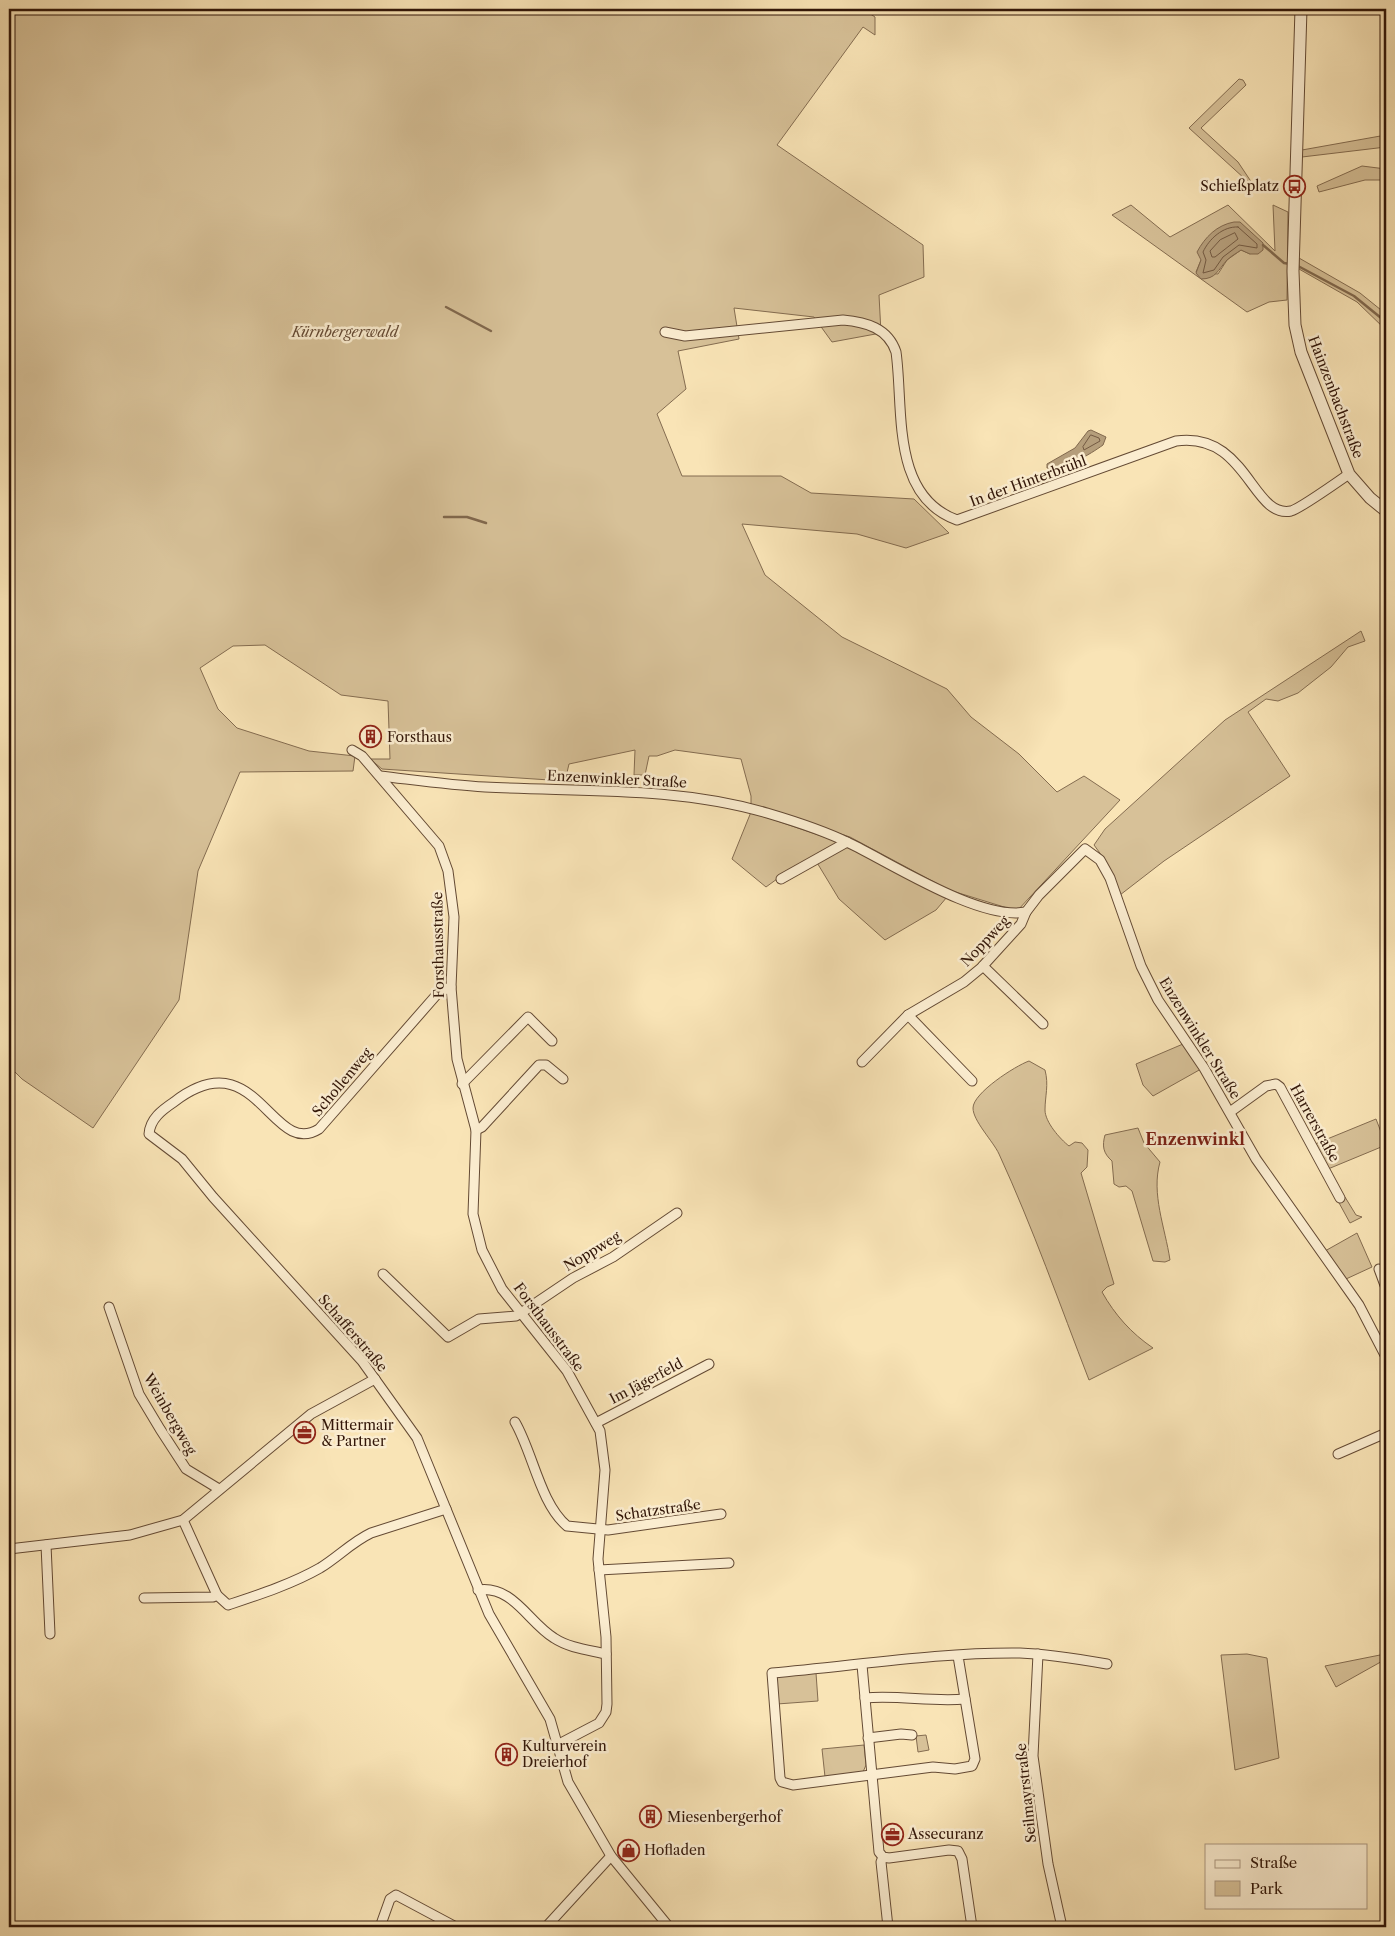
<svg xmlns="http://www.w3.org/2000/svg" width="1395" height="1936" viewBox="0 0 1395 1936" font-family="'Libre Caslon Text',serif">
<rect width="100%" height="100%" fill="#f9e4b6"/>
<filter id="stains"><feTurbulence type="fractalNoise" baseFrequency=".004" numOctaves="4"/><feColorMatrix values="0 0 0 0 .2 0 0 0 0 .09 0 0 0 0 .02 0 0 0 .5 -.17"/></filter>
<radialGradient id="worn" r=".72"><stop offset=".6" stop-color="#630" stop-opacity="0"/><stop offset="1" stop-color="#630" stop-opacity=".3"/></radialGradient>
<g fill="#d7c198" stroke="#846c50" fill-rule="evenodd">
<polygon points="9,9 863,9 875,17 875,35 863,27 777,145 923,245 924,277 879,295 881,333 832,342 814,317 734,308 739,339 678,351 686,389 657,414 682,476 781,476 811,493 914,499 949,533 906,548 857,534 742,524 765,575 842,637 947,689 971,717 1019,754 1057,792 1084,776 1120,800 1017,911 949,890 850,837 751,805 751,796 741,759 675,750 657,756 649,756 645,775 634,775 635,750 569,764 565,781 382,769 370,759 390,759 388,701 341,695 265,645 233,646 200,668 218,709 237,728 309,751 355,756 353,771 240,772 198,871 179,1000 93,1128 22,1079 9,1066"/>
<polygon points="1239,79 1243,80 1246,85 1201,128 1238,162 1256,189 1189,128"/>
<polygon points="1386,135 1386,147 1302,157 1302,150"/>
<polygon points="1362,166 1386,169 1386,180 1365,180 1319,192 1317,186"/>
<path d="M1131 205 1170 237 1228 205 1275 251 1273 205 1288 212 1287 300 1269 302 1247 312 1112 215ZM1263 243 1250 254 1241 250 1227 260 1218 274 1196 272 1201 260Z"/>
<polygon points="1299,258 1360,293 1386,314 1386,330 1357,302 1299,269"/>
<polygon points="1361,631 1365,641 1348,647 1331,667 1298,693 1278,701 1266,699 1248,712 1290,776 1164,861 1120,895 1102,856 1094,845 1105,829 1225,720"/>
<polygon points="751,812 839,842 788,871 766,887 732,859"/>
<polygon points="847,844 947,897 936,910 885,940 839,899 816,861"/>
<polygon points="1183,1044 1201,1069 1153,1096 1143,1085 1136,1064"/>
<path d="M1029 1061 1045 1070C1049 1085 1045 1096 1045 1110 1045 1122 1060 1139 1069 1146L1075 1142 1082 1143 1088 1150 1087 1167 1081 1173 1114 1284 1107 1287 1102 1292C1115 1315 1131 1333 1153 1348L1089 1380C1060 1305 1033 1228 999 1154 993 1141 973 1121 973 1108 973 1093 1015 1066 1029 1061Z"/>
<polygon points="1376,1119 1386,1145 1328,1169 1315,1144"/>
<path d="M1138 1128 1144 1143 1160 1162C1151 1194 1165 1227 1170 1260L1165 1262 1153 1261 1132 1191 1126 1186 1119 1187 1114 1184 1112 1161C1103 1153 1102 1146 1105 1135Z"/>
<polygon points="1345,1197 1356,1215 1362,1217 1350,1223 1338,1201"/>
<polygon points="1357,1233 1372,1267 1346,1279 1325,1251"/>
<polygon points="1247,1654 1267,1658 1279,1758 1235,1770 1221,1655"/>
<polygon points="1380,1655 1386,1656 1386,1659 1336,1687 1325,1666"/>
<polygon points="816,1673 818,1701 777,1704 777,1679 780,1676"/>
<polygon points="926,1735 929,1750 918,1752 916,1736"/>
<polygon points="864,1745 866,1765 863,1772 825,1777 822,1749"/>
</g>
<g fill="#b59e7b" stroke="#81684d">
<path d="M1234 222H1240L1263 243V250L1258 254H1250L1241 250C1237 253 1231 256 1227 260 1218 270 1216 279 1201 279L1196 273 1201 260 1197 252C1205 237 1217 225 1234 222Z"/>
<path d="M1091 430 1106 437 1103 445C1092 453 1060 473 1047 468V464L1075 448 1088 431Z"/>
</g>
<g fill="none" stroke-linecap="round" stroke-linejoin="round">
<g stroke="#745a42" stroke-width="1">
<path d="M1238 227 1257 244V248L1239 245 1223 257 1214 270 1203 273 1206 260 1203 252C1209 239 1223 226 1238 227Z"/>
<polygon points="1235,233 1238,239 1215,257 1212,257 1210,251 1220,240"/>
<polygon points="1091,435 1099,438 1100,441 1084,450 1083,447"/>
</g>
<g stroke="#81684d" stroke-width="2.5">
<polyline points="1263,245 1284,263 1290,264"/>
<polyline points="1298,266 1354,296 1386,322"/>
<polyline points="446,307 491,331"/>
<polyline points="444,517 467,517 486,523"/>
</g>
<defs>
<g id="minor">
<path d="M665 332 685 336 843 320C866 322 888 328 896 352 904 408 890 496 957 520L1176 441C1247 431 1252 519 1291 511 1299 509 1339 481 1349 474"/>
<polyline points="352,750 362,756 439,846 448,871 454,917 451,987 457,1059 476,1130 473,1214 482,1250 502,1289 567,1371 600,1431 605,1470 598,1559 606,1637 607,1704 606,1712 599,1723 557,1745"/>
<path d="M380 776C415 780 450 785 485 787 579 792 675 786 767 813 794 821 823 830 849 843 891 863 980 921 1026 912"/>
<polyline points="781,879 847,842"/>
<polyline points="983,966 1043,1024"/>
<path d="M451 987 439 992 319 1129C271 1159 257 1038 174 1102 162 1110 150 1119 149 1134L182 1159 213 1197 362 1361 417 1438 489 1614 550 1719 568 1782 611 1856 669 1927"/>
<polyline points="862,1062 908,1015"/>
<polyline points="972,1081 908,1015 964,982 981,968 1021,924 1026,912 1039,895 1085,849 1100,860 1110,878 1141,966 1158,1000 1204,1068 1256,1159 1359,1305 1386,1357"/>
<polyline points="462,1084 528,1017 552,1041"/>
<polyline points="1230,1112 1266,1086 1276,1084 1280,1087 1340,1198"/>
<polyline points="476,1130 482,1127 539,1065 546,1065 563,1079"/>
<polyline points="1379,1269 1386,1288"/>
<polyline points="383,1274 448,1337 479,1319 516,1316 521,1313 573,1278 613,1257 677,1213"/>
<polyline points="109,1307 139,1394 160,1429 186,1469 219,1489"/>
<path d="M515 1422C533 1453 540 1503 567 1526L608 1530 721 1514"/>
<polyline points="596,1423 709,1364"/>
<polyline points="1338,1454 1386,1433"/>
<path d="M183 1520 217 1595 228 1605C258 1595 292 1584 320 1568 338 1557 352 1542 371 1533L446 1509"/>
<polyline points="46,1545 50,1634"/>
<polyline points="9,1549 130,1535 183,1520 311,1414 375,1379"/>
<polyline points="599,1570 729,1563"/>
<path d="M478 1590C513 1585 528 1622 554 1638 569 1648 589 1650 606 1654"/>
<polyline points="144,1598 213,1597 217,1595"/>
<polyline points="1038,1654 1033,1756 1048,1864 1062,1927"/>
<path d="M958 1656 975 1759 972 1766 955 1769 933 1767 793 1785 782 1782 780 1778 772 1673C854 1666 938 1652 1020 1653 1049 1654 1078 1659 1107 1664"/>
<polyline points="862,1665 879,1852 883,1857 889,1858 949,1850 958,1851 962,1859 972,1927"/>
<path d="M865 1698C898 1695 932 1702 965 1699"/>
<polyline points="868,1738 901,1734 912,1735"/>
<polyline points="883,1857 881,1862 888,1927"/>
<polyline points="380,1927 390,1899 396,1895 456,1927"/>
<polyline points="546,1927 611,1856"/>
</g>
<polyline id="tertiary" points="1301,9 1293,271 1295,325 1301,352 1349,474 1370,498 1386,511"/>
</defs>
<use href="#minor" stroke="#644a34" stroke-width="11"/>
<use href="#tertiary" stroke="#644a34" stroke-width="13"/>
<use href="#minor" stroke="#fbedd0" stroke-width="9"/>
<use href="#tertiary" stroke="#fbedd0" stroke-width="11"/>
</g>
<defs>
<symbol id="bus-ring" viewBox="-11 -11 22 22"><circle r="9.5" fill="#fbedd0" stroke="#8f2418" stroke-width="1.5"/><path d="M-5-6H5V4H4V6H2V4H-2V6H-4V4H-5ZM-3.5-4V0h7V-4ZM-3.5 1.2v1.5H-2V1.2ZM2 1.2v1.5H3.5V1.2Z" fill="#8f2418"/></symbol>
<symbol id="building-ring" viewBox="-11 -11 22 22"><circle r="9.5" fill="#fbedd0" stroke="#8f2418" stroke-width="1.5"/><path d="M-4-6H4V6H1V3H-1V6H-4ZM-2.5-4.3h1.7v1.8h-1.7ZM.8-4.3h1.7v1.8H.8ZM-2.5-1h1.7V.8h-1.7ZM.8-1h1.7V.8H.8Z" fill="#8f2418"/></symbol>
<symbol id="office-ring" viewBox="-11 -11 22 22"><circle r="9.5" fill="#fbedd0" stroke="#8f2418" stroke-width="1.5"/><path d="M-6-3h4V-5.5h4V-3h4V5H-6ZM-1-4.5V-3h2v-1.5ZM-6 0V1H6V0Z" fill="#8f2418"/></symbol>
<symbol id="shop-ring" viewBox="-11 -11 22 22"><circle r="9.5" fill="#fbedd0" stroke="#8f2418" stroke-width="1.5"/><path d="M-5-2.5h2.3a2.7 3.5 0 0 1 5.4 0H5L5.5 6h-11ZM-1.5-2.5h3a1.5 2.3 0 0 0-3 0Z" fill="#8f2418"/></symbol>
</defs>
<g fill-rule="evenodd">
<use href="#bus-ring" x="1282" y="174" width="25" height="25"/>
<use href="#building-ring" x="358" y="724" width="25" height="25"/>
<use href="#office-ring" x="292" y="1420" width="25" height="25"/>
<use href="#building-ring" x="494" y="1742" width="25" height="25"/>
<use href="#building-ring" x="638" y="1804" width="25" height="25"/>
<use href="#office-ring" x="880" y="1822" width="25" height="25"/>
<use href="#shop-ring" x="616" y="1838" width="25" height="25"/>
</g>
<g text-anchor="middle" stroke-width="5" stroke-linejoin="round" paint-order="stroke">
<g font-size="14" fill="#321608" stroke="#fbedd0" text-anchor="start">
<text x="1279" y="191" text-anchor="end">Schießplatz</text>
<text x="387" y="742">Forsthaus</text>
<text x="321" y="1430">Mittermair<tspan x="321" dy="16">&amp; Partner</tspan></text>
<text x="522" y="1751">Kulturverein<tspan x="522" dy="16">Dreierhof</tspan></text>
<text x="667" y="1822">Miesenbergerhof</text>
<text x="908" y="1839">Assecuranz</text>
<text x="644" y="1855">Hofladen</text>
</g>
<g font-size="14" font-style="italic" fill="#644933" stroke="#fbedd0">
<text x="345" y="337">Kürnbergerwald</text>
</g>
<g font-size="14" fill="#321608" stroke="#fbedd0">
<text transform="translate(1336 397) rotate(69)" y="5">Hainzenbachstraße</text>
<text transform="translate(1028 481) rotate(-20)" y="5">In der Hinterbrühl</text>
<text transform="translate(617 779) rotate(3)" y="5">Enzenwinkler Straße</text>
<text transform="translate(985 941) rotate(-47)" y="5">Noppweg</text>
<text transform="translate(438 945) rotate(-91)" y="5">Forsthausstraße</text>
<text transform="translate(1200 1038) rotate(58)" y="5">Enzenwinkler Straße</text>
<text transform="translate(342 1082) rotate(-50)" y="5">Schollenweg</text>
<text transform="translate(1315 1123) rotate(61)" y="5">Harrerstraße</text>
<text transform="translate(592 1251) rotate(-31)" y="5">Noppweg</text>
<text transform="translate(549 1327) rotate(53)" y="5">Forsthausstraße</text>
<text transform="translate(353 1333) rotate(49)" y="5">Schafferstraße</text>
<text transform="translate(646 1381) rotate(-28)" y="5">Im Jägerfeld</text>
<text transform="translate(170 1414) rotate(60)" y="5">Weinbergweg</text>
<text transform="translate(658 1510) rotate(-8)" y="5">Schatzstraße</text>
<text transform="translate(1026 1793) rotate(-96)" y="5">Seilmayrstraße</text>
</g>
<g font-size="16" font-weight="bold" fill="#7a1f14" stroke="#fbedd0">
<text x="1195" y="1145">Enzenwinkl</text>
</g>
</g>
<rect width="1395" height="1936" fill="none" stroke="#f9e4b6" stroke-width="30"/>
<rect x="10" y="10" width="1375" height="1916" fill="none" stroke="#321608" stroke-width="2.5"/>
<rect x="15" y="15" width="1365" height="1906" fill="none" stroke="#321608"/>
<rect x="1205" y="1844" width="162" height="65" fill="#fbedd0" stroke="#ab9780"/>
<rect x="1215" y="1860" width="25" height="8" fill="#fbedd0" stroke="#ab9780"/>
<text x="1250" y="1868" font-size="15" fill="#321608">Straße</text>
<rect x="1215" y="1881" width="25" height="15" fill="#d7c198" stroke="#ab9780"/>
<text x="1250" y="1894" font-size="15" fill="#321608">Park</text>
<rect width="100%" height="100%" filter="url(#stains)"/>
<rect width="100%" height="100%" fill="url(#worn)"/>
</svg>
